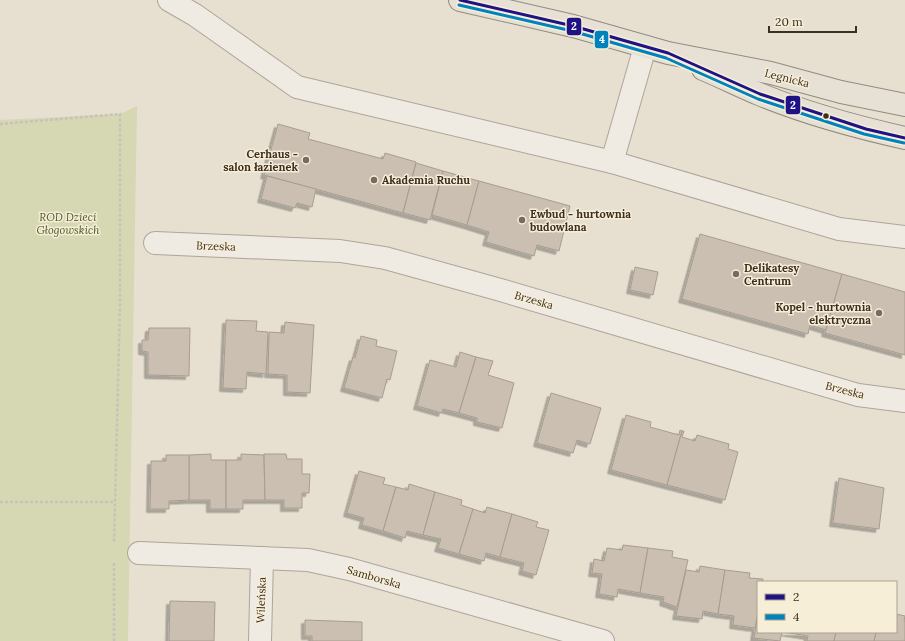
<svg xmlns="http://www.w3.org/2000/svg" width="905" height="641" viewBox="0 0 905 641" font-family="Lora,serif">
<defs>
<filter id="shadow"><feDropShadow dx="-3.5" dy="3.5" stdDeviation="0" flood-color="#0004"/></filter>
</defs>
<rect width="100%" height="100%" fill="#e7e0d1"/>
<polygon fill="#d6d7b3" points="137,106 128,641 0,641 0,120 120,114"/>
<g fill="#cbbfb2" stroke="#a89c90" filter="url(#shadow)">
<polygon points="278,124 310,133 308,139 383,159 385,153 416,162 403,213 264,175"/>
<polygon points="416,163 443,171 430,220 403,213"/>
<polygon points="443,171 479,181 467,225 432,215"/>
<polygon points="267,176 316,189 312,207 297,203 295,208 261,199"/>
<polygon points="479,181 570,206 559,251 537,245 534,256 486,242 489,232 467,225"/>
<polygon points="700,234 842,274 826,330 810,325 808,334 682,299"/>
<polygon points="635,267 658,272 653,295 630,290"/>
<polygon points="842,274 905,292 905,355 825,333"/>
<polygon points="226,320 257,321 256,331 268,332 266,374 247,372 246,389 223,388"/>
<polygon points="285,322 314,325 310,393 287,392 287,375 268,374 269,332 284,333"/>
<polygon points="149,328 190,328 189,376 148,375 148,352 142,351 142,340 148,340"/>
<polygon points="361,336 377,340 376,346 397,351 390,380 387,379 382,398 344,388 353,357 355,358"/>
<polygon points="460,352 476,357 459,413 443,409 442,413 417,406 430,360 456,367"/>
<polygon points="476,357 493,361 488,375 514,383 502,428 477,422 477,418 459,413"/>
<polygon points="551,393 601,408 590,444 577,440 573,453 537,443"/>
<polygon points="626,415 651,422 650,427 679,435 680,430 682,431 667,485 611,470"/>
<polygon points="682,431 684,431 682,437 695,441 697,435 729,444 728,449 738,452 725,500 667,485"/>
<polygon points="211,454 211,460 226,460 226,509 210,509 210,500 189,500 189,455"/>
<polygon points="241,454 264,455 265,500 243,500 243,509 226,509 226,460 241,460"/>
<polygon points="264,454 286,454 287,459 302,459 302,474 310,474 309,493 302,493 302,508 284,508 284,500 265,500"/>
<polygon points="166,455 189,455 189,500 169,501 169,509 150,509 151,461 166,461"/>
<polygon points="359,471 385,478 383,484 396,487 383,531 362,525 364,518 347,513"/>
<polygon points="839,478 884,488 879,529 833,523"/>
<polygon points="409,484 435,492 423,535 407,531 405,538 383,531 396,487 408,490"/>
<polygon points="435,492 462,500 461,505 473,509 459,554 438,548 441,539 423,535"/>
<polygon points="487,507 512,514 500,557 486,553 484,561 459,554 473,509 485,513"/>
<polygon points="512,514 538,522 536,527 549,530 536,575 522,571 524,563 500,557"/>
<polygon points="623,545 648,548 640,593 618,589 617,597 599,594 602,574 592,573 594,559 604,561 607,548 622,550"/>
<polygon points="648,548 673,551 672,557 688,560 677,607 663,602 664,597 640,593"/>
<polygon points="700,566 725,570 718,614 703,611 702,619 676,616 686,570 699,572"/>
<polygon points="725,570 750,573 749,578 763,579 763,582 758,582 758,612 755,628 733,625 734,616 718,614"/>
<polygon points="170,601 215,602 214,641 169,641"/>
<polygon points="758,612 758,632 796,632 796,634 782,632 780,641 754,638"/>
<polygon points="896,614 905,616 904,621 905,621 905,641 874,641 876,632 896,632"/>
<polygon points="305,620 362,622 362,641 312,641 312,636 305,636"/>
<polygon points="796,632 836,632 834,641 807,641 808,636 796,634"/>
<polygon points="836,632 876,632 874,641 834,641"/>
</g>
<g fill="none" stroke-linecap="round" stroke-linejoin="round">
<defs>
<g id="minor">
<polyline points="169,0 195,15 297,87 612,162 645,47"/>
<polyline points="612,162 839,229 905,237"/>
<polyline points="155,243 340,251 385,258 497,289 858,395 905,401"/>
<polyline points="139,553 308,560 349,569 603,641"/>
<polyline points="260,641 262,558"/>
</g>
<g id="major">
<polyline points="460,0 573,26 668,53 771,73 841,92 905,105"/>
<path d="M703 69C722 77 740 86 759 94 805 113 856 127 905 138"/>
</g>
</defs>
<use href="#minor" stroke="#ada599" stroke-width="24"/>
<use href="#major" stroke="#928b80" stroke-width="24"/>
<g stroke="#c8c2b9" stroke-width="2.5" stroke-dasharray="3 2" stroke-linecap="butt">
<polyline points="0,124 120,114 120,304 114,543"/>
<polyline points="0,502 115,502"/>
<polyline points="114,641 114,562"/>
</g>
<use href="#minor" stroke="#efebe3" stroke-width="22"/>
<use href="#major" stroke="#e6e1d4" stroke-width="22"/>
<defs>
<polyline id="bus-1" points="460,0 573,26 668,53 760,94 866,129 905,138"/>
<polyline id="bus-2" points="459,5 572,31 666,58 758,99 864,134 904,143"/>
</defs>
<use href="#bus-1" stroke="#f7eed8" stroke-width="6"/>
<use href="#bus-2" stroke="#f7eed8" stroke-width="6"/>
<use href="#bus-1" stroke="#1f1284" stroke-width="3"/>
<use href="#bus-2" stroke="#0082bd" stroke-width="3"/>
</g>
<circle fill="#3d2e20" stroke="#f7eed8" stroke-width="1.5" cx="826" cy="116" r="3.5"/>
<g fill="#786c5e" stroke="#f7eed8" stroke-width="1.5">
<circle cx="306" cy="160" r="4"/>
<circle cx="374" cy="180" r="4"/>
<circle cx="522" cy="220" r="4"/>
<circle cx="736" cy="274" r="4"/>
<circle cx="879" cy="313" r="4"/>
</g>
<g text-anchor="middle" stroke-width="3" stroke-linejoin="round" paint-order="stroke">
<g font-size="11" fill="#3d2e20" stroke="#f7eed8">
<text transform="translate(787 78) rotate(14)" y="4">Legnicka</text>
<text transform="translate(216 246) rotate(2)" y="4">Brzeska</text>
<text transform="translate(534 300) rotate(16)" y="4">Brzeska</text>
<text transform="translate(845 390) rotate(14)" y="4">Brzeska</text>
<text transform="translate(374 577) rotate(16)" y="4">Samborska</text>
<text transform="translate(261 600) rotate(-88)" y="4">Wileńska</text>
</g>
<g font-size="11" font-weight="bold" fill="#3d2e20" stroke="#f7eed8" text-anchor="start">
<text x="298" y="158" text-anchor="end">Cerhaus -<tspan x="298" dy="13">salon łazienek</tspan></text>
<text x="382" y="184">Akademia Ruchu</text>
<text x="530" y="218">Ewbud - hurtownia<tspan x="530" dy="13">budowlana</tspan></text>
<text x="744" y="272">Delikatesy<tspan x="744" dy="13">Centrum</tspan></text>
<text x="871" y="311" text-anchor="end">Kopel - hurtownia<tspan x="871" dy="13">elektryczna</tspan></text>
</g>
<g font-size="11" font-style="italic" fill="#4d5a26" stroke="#f7eed8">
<text x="68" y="221">ROD Dzieci<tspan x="68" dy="13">Głogowskich</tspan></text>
</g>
</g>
<g stroke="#f7eed8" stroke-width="1.5">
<rect x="566" y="17" width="16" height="19" rx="4" fill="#1f1284"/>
<rect x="594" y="30" width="15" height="19" rx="4" fill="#0082bd"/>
<rect x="785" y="95" width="16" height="20" rx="4" fill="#1f1284"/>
</g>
<g font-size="11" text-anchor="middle" font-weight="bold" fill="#fff">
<text x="574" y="30">2</text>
<text x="602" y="43">4</text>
<text x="793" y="109">2</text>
</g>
<rect x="757" y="581" width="140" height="52" fill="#f7eed8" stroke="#ada18e"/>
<rect x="765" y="594" width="20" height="6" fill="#1f1284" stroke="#ada18e"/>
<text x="793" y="601" font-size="12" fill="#3d2e20">2</text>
<rect x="765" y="614" width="20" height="6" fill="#0082bd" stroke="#ada18e"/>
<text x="793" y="621" font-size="12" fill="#3d2e20">4</text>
<path d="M769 26v6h87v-6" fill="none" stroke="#3d2e20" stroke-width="2"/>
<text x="775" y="26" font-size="12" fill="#3d2e20" stroke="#f7eed8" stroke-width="3" paint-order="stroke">20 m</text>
</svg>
